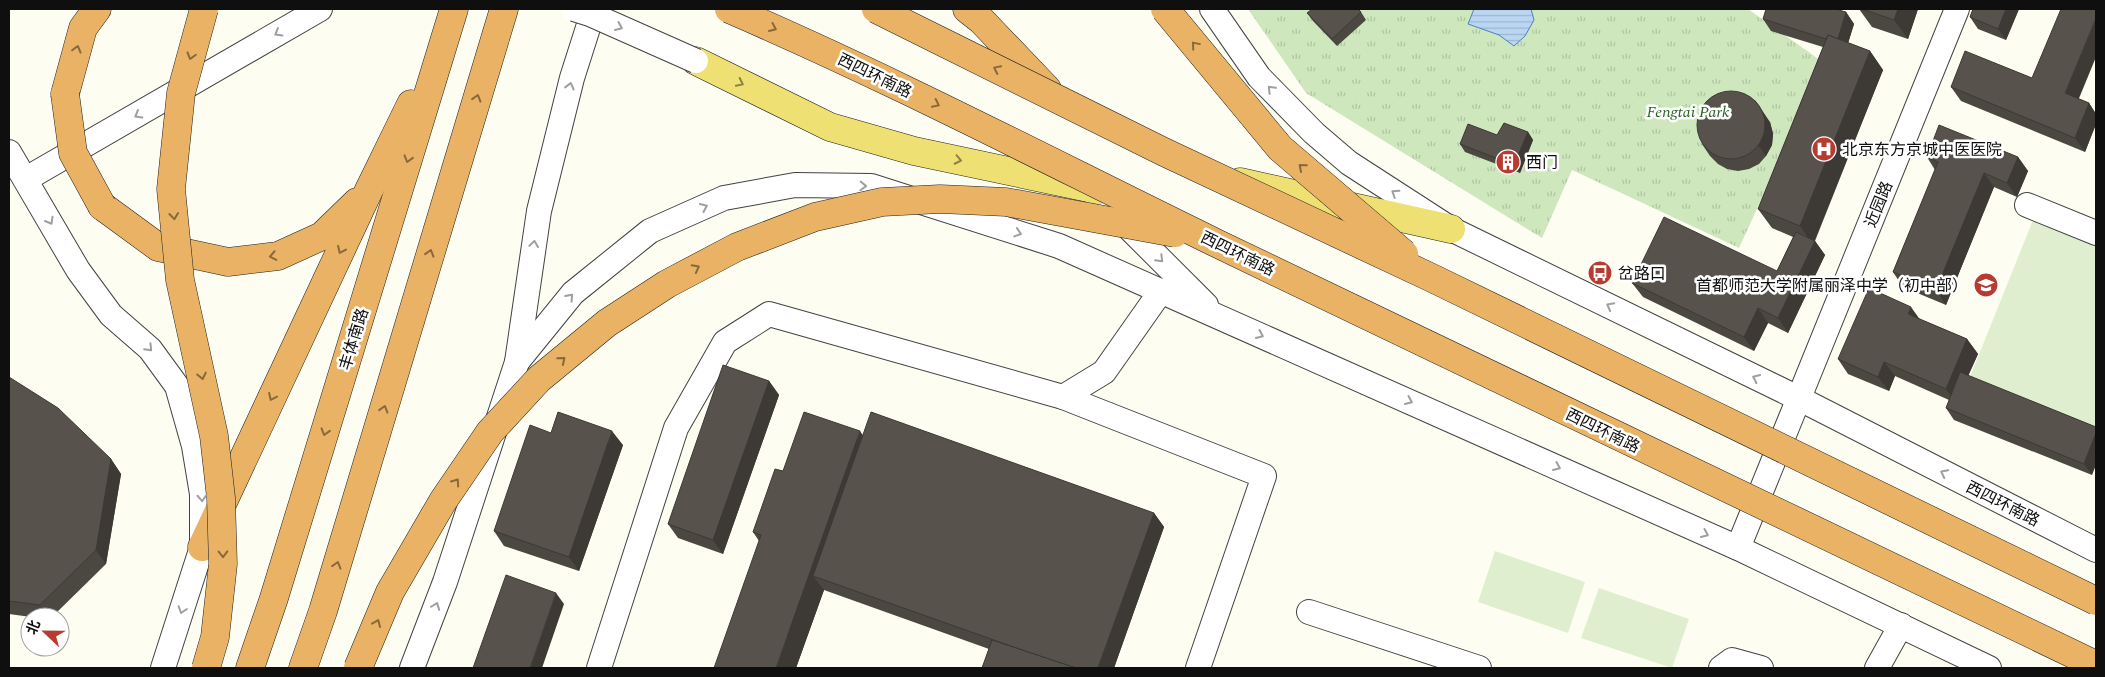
<svg xmlns="http://www.w3.org/2000/svg" width="2105" height="677" viewBox="0 0 2105 677" font-family="Spectral,'Noto Sans SC',serif">
<defs>
<pattern id="park-tufts" width="24" height="20" patternUnits="userSpaceOnUse" patternTransform="scale(1.25)"><rect width="24" height="20" fill="#cee7bd"/><path d="M3 7l-1-3M5 7V3M7 7l1-3M15 17l-1-3M17 17v-4M19 17l1-3" fill="none" stroke="#b0c5a1"/></pattern>
<pattern id="water-rules" width="6" height="5" patternUnits="userSpaceOnUse" patternTransform="scale(1.25)"><rect width="6" height="5" fill="#bad6f2"/><path d="M0 2.5h6" fill="none" stroke="#9fb6ce"/></pattern>
</defs>
<rect width="100%" height="100%" fill="#fefdf2"/>
<polygon fill="url(#park-tufts)" points="1248,9 1748,9 1824,63 1739,248 1572,170 1542,238 1306,93"/>
<g fill="#dfeecf">
<polygon points="2033,220 2096,245 2096,428 1970,377"/>
<polygon points="1495,551 1585,582 1568,633 1478,602"/>
<polygon points="1599,588 1689,619 1672,668 1581,638"/>
</g>
<polygon fill="url(#water-rules)" stroke="#4682c4" points="1474,9 1531,9 1534,20 1525,36 1514,46 1499,35 1468,24"/>
<g fill="none" stroke-linecap="round" stroke-linejoin="round">
<defs>
<g id="minor">
<polyline points="1212,9 1259,77 1314,133 1349,163 1451,229 1800,399 2096,550"/>
<polyline points="9,152 78,270 111,315 150,349 177,386 194,446 202,494 202,547 163,668"/>
<polyline points="26,179 320,9"/>
<polyline points="1089,188 1206,305"/>
<polyline points="2027,205 2096,233"/>
<polyline points="517,362 573,293 650,231 724,198 795,185 871,186 1059,246 1738,548 1989,668"/>
<polyline points="1063,397 1264,476 1198,668"/>
<polyline points="1738,548 1957,9"/>
<polyline points="1309,612 1479,668"/>
<polyline points="412,668 445,582 517,362 539,211 572,78 594,9"/>
<polyline points="599,668 676,428 725,342 769,314 1063,397 1104,372 1161,291"/>
<polyline points="1721,668 1732,660 1761,668"/>
<polyline points="1877,668 1901,625"/>
</g>
<g id="major">
<polyline points="696,61 830,127 914,151 1089,188 1096,191"/>
<polyline points="1240,182 1451,229"/>
</g>
<g id="highway">
<polyline points="967,9 981,20 1047,89"/>
<polyline points="65,94 83,28 97,9"/>
<polyline points="102,206 158,247 228,262 278,256 322,236 357,202"/>
<polyline points="202,547 369,190 411,104"/>
<polyline points="250,668 274,598 454,9"/>
<polyline points="303,668 323,611 504,9"/>
</g>
</defs>
<use href="#minor" stroke="#424242" stroke-width="26"/>
<use href="#major" stroke="#202020" stroke-width="29"/>
<use href="#highway" stroke="#202020" stroke-width="29"/>
<use href="#minor" stroke="#fff" stroke-width="24"/>
<use href="#major" stroke="#eee072" stroke-width="28"/>
<use href="#highway" stroke="#eab264" stroke-width="28"/>
<defs>
<polyline id="minor-bridge" points="574,9 590,14 696,61"/>
<g id="highway-bridge">
<polyline points="204,9 181,93 171,189 180,280 214,436 221,498 223,564 215,637 206,668"/>
<path d="M729 9C894 80 1054 164 1216 243 1509 385 1802 527 2096 665"/>
<polyline points="876,9 1164,152 1432,278 2096,601"/>
<polyline points="1165,9 1280,148 1404,254"/>
<polyline points="65,94 73,153 102,206"/>
<polyline points="358,668 390,592 443,501 490,432 539,379 607,323 667,284 737,247 815,217 882,202 940,199 1006,202 1175,233"/>
</g>
</defs>
<use href="#minor-bridge" stroke="#424242" stroke-width="26" stroke-linecap="butt"/>
<use href="#highway-bridge" stroke="#202020" stroke-width="29" stroke-linecap="butt"/>
<use href="#minor-bridge" stroke="#fff" stroke-width="24"/>
<use href="#highway-bridge" stroke="#eab264" stroke-width="28"/>
</g>
<g fill="#4b4741">
<polygon points="1859,9 1918,9 1908,39 1872,27"/>
<polygon points="1973,9 2019,9 2006,40 1978,29 1970,17"/>
<polygon points="1361,12 1366,20 1337,46 1313,21 1307,13"/>
<polygon points="1846,12 1854,24 1848,43 1870,51 1883,70 1815,241 1825,255 1788,333 1768,323 1754,351 1643,297 1632,283 1777,271 1793,237 1772,228 1758,209 1823,47 1771,31 1763,19"/>
<polygon points="1951,87 2079,99 2089,103 2096,114 2096,124 2085,152 1961,101"/>
<polygon points="1770,122 1773,134 1772,145 1766,156 1759,164 1749,169 1738,171 1727,169 1718,164 1710,156 1702,144"/>
<polygon points="1528,132 1533,140 1520,173 1465,152 1460,144 1497,135"/>
<polygon points="1927,157 2018,157 2028,171 2017,197 1994,187 1946,305 1903,287 1893,272 1935,170"/>
<polygon points="1919,319 1967,339 1978,354 1968,376 2096,427 2092,475 1954,420 1946,408 1949,400 1895,376 1889,391 1848,374 1838,359"/>
<polygon points="9,377 111,459 121,474 106,564 52,617 31,617 9,614"/>
<polygon points="769,381 779,395 723,554 678,538 668,524"/>
<polygon points="551,433 623,445 579,571 504,546 494,531"/>
<polygon points="863,436 1154,513 1164,527 1114,668 982,668 989,649 824,590 796,668 759,541 753,532 783,471"/>
</g>
<g fill="#3d3935">
<polygon points="1898,9 1918,9 1908,39 1894,20"/>
<polygon points="2006,9 2019,9 2006,40 1998,29"/>
<polygon points="1846,12 1854,24 1845,53 1837,42"/>
<polygon points="2096,18 2096,57 2075,108 2065,93"/>
<polygon points="1870,51 1883,70 1813,244 1815,241 1825,255 1788,333 1778,318 1813,245 1800,226"/>
<polygon points="1755,100 1770,122 1773,134 1772,145 1766,156 1758,145"/>
<polygon points="2089,103 2096,114 2096,124 2085,152 2075,138"/>
<polygon points="1528,132 1533,140 1520,173 1514,165"/>
<polygon points="2018,157 2028,171 2017,197 2007,183"/>
<polygon points="1984,173 1994,187 1946,305 1936,290"/>
<polygon points="1911,307 1921,321 1908,314"/>
<polygon points="1758,308 1768,323 1754,351 1744,337"/>
<polygon points="1967,339 1978,354 1956,403 1946,389"/>
<polygon points="1884,362 1895,376 1889,391 1878,377"/>
<polygon points="769,381 779,395 723,554 713,540"/>
<polygon points="612,431 623,445 579,571 569,557"/>
<polygon points="860,431 873,450 813,576 824,590 796,668 776,668"/>
<polygon points="2096,433 2096,465 2092,475 2084,464"/>
<polygon points="111,459 121,474 106,564 96,550"/>
<polygon points="1154,513 1164,527 1114,668 1098,668"/>
<polygon points="556,593 564,604 542,668 530,668"/>
</g>
<g fill="#57524c" stroke="#3d3935">
<polygon points="1312,9 1358,9 1361,12 1332,39 1307,13"/>
<polygon points="1766,9 1835,9 1846,12 1838,39 1828,35 1826,39 1763,19"/>
<polygon points="1862,9 1898,9 1894,20"/>
<polygon points="1973,9 2006,9 1998,29 1970,17"/>
<polygon points="2061,9 2096,9 2096,18 2065,93 2089,103 2075,138 1951,87 1965,51 2032,78"/>
<polygon points="1828,35 1870,51 1800,226 1758,209"/>
<circle cx="1731" cy="125" r="34"/>
<polygon points="1504,123 1528,132 1514,165 1460,144 1468,124 1497,135"/>
<polygon points="1939,125 2018,157 2007,183 1984,173 1936,290 1893,272 1938,162 1927,157"/>
<polygon points="1664,217 1777,271 1796,232 1815,241 1778,318 1758,308 1744,337 1632,283"/>
<polygon points="1869,288 1911,307 1908,314 1967,339 1946,389 1884,362 1878,377 1838,359"/>
<polygon points="723,365 769,381 713,540 668,524"/>
<polygon points="1960,372 2096,427 2096,433 2084,464 1946,408"/>
<polygon points="9,377 58,408 111,459 96,550 40,605 9,601"/>
<polygon points="558,412 612,431 569,557 494,531 530,425 551,433"/>
<polygon points="804,412 860,431 776,668 714,668 761,535 753,532 775,469 783,471"/>
<polygon points="871,412 1154,513 1098,668 1076,668 1025,651 813,576"/>
<polygon points="506,575 556,593 530,668 473,668"/>
<polygon points="992,640 1076,668 982,668"/>
</g>
<defs><path id="oneway-chevron" d="M-2-3.5L2.5 0L-2 3.5" fill="none" stroke-width="1.6" stroke-linecap="round" stroke-linejoin="round" transform="scale(1.25)"/></defs>
<g stroke="#9f9f9f">
<use href="#oneway-chevron" transform="translate(619 27) rotate(24)"/>
<use href="#oneway-chevron" transform="translate(278 33) rotate(150)"/>
<use href="#oneway-chevron" transform="translate(570 86) rotate(-76)"/>
<use href="#oneway-chevron" transform="translate(1271 89) rotate(-134)"/>
<use href="#oneway-chevron" transform="translate(138 115) rotate(150)"/>
<use href="#oneway-chevron" transform="translate(863 186) rotate(2)"/>
<use href="#oneway-chevron" transform="translate(1395 193) rotate(-147)"/>
<use href="#oneway-chevron" transform="translate(704 207) rotate(-24)"/>
<use href="#oneway-chevron" transform="translate(50 221) rotate(60)"/>
<use href="#oneway-chevron" transform="translate(1018 233) rotate(18)"/>
<use href="#oneway-chevron" transform="translate(534 244) rotate(-82)"/>
<use href="#oneway-chevron" transform="translate(1160 259) rotate(45)"/>
<use href="#oneway-chevron" transform="translate(570 297) rotate(-48)"/>
<use href="#oneway-chevron" transform="translate(1610 306) rotate(-152)"/>
<use href="#oneway-chevron" transform="translate(1260 335) rotate(24)"/>
<use href="#oneway-chevron" transform="translate(149 348) rotate(46)"/>
<use href="#oneway-chevron" transform="translate(1756 378) rotate(-155)"/>
<use href="#oneway-chevron" transform="translate(1409 401) rotate(24)"/>
<use href="#oneway-chevron" transform="translate(1557 467) rotate(24)"/>
<use href="#oneway-chevron" transform="translate(1944 473) rotate(-153)"/>
<use href="#oneway-chevron" transform="translate(202 498) rotate(87)"/>
<use href="#oneway-chevron" transform="translate(1705 534) rotate(24)"/>
<use href="#oneway-chevron" transform="translate(436 606) rotate(-69)"/>
<use href="#oneway-chevron" transform="translate(182 610) rotate(108)"/>
</g>
<g stroke="#87693e">
<use href="#oneway-chevron" transform="translate(773 28) rotate(24)"/>
<use href="#oneway-chevron" transform="translate(1195 45) rotate(-130)"/>
<use href="#oneway-chevron" transform="translate(77 49) rotate(-75)"/>
<use href="#oneway-chevron" transform="translate(191 56) rotate(106)"/>
<use href="#oneway-chevron" transform="translate(997 69) rotate(-154)"/>
<use href="#oneway-chevron" transform="translate(477 98) rotate(-73)"/>
<use href="#oneway-chevron" transform="translate(936 104) rotate(26)"/>
<use href="#oneway-chevron" transform="translate(408 159) rotate(107)"/>
<use href="#oneway-chevron" transform="translate(1302 167) rotate(-139)"/>
<use href="#oneway-chevron" transform="translate(174 216) rotate(84)"/>
<use href="#oneway-chevron" transform="translate(341 250) rotate(115)"/>
<use href="#oneway-chevron" transform="translate(430 253) rotate(-73)"/>
<use href="#oneway-chevron" transform="translate(273 256) rotate(169)"/>
<use href="#oneway-chevron" transform="translate(696 268) rotate(-28)"/>
<use href="#oneway-chevron" transform="translate(562 360) rotate(-40)"/>
<use href="#oneway-chevron" transform="translate(202 376) rotate(78)"/>
<use href="#oneway-chevron" transform="translate(272 397) rotate(115)"/>
<use href="#oneway-chevron" transform="translate(384 409) rotate(-73)"/>
<use href="#oneway-chevron" transform="translate(325 432) rotate(107)"/>
<use href="#oneway-chevron" transform="translate(456 482) rotate(-55)"/>
<use href="#oneway-chevron" transform="translate(223 554) rotate(89)"/>
<use href="#oneway-chevron" transform="translate(337 565) rotate(-73)"/>
<use href="#oneway-chevron" transform="translate(377 623) rotate(-67)"/>
</g>
<g stroke="#8a8245">
<use href="#oneway-chevron" transform="translate(740 83) rotate(26)"/>
<use href="#oneway-chevron" transform="translate(958 160) rotate(12)"/>
</g>
<defs>
<symbol id="hospital-disc" viewBox="-11 -11 22 22"><circle r="9.5" fill="#b63b30" stroke="#fff"/><path d="M-5-5h3v3.5h4V-5h3V5h-3V1.5h-4V5h-3Z" fill="#fff"/></symbol>
<symbol id="building-disc" viewBox="-11 -11 22 22"><circle r="9.5" fill="#b63b30" stroke="#fff"/><path d="M-4-6H4V6H1V3H-1V6H-4ZM-2.5-4.3h1.7v1.8h-1.7ZM.8-4.3h1.7v1.8H.8ZM-2.5-1h1.7V.8h-1.7ZM.8-1h1.7V.8H.8Z" fill="#fff"/></symbol>
<symbol id="bus-disc" viewBox="-11 -11 22 22"><circle r="9.5" fill="#b63b30" stroke="#fff"/><path d="M-5-6H5V4H4V6H2V4H-2V6H-4V4H-5ZM-3.5-4V0h7V-4ZM-3.5 1.2v1.5H-2V1.2ZM2 1.2v1.5H3.5V1.2Z" fill="#fff"/></symbol>
<symbol id="school-disc" viewBox="-11 -11 22 22"><circle r="9.5" fill="#b63b30" stroke="#fff"/><path d="M0-5L7-2L0 1L-7-2ZM-4 1L0 2.5L4 1V4Q0 6-4 4Z" fill="#fff"/></symbol>
</defs>
<g fill-rule="evenodd">
<use href="#hospital-disc" x="1810" y="135" width="28" height="28"/>
<use href="#building-disc" x="1494" y="148" width="28" height="28"/>
<use href="#bus-disc" x="1586" y="259" width="28" height="28"/>
<use href="#school-disc" x="1972" y="271" width="28" height="28"/>
</g>
<g text-anchor="middle" stroke-width="5" stroke-linejoin="round" paint-order="stroke">
<g font-size="16" fill="#0f0f0f" stroke="#fff">
<text transform="translate(875 75) rotate(26)" y="6">西四环南路</text>
<text transform="translate(1878 204) rotate(-68)" y="6">近园路</text>
<text transform="translate(1238 253) rotate(26)" y="6">西四环南路</text>
<text transform="translate(353 339) rotate(-73)" y="6">丰体南路</text>
<text transform="translate(1603 430) rotate(26)" y="6">西四环南路</text>
<text transform="translate(2003 503) rotate(27)" y="6">西四环南路</text>
</g>
<g font-size="16" font-style="italic" fill="#286323" stroke="#fff">
<text x="1688" y="117">Fengtai Park</text>
</g>
<g font-size="16" fill="#0f0f0f" stroke="#fff" text-anchor="start">
<text x="1842" y="155">北京东方京城中医医院</text>
<text x="1526" y="168">西门</text>
<text x="1618" y="279">岔路口</text>
<text x="1968" y="291" text-anchor="end">首都师范大学附属丽泽中学（初中部）</text>
</g>
</g>
<rect width="2105" height="677" fill="none" stroke="#0f0f0f" stroke-width="20"/>
<g transform="translate(45 632) rotate(292)"><circle r="24" fill="#ffffff" stroke="#9f9f9f"/>
<path d="M0-4L9 19L0 12L-9 19Z" fill="#b63b30"/>
<text y="-8" font-size="14" font-weight="bold" text-anchor="middle" fill="#0f0f0f">北</text>
</g>
</svg>
